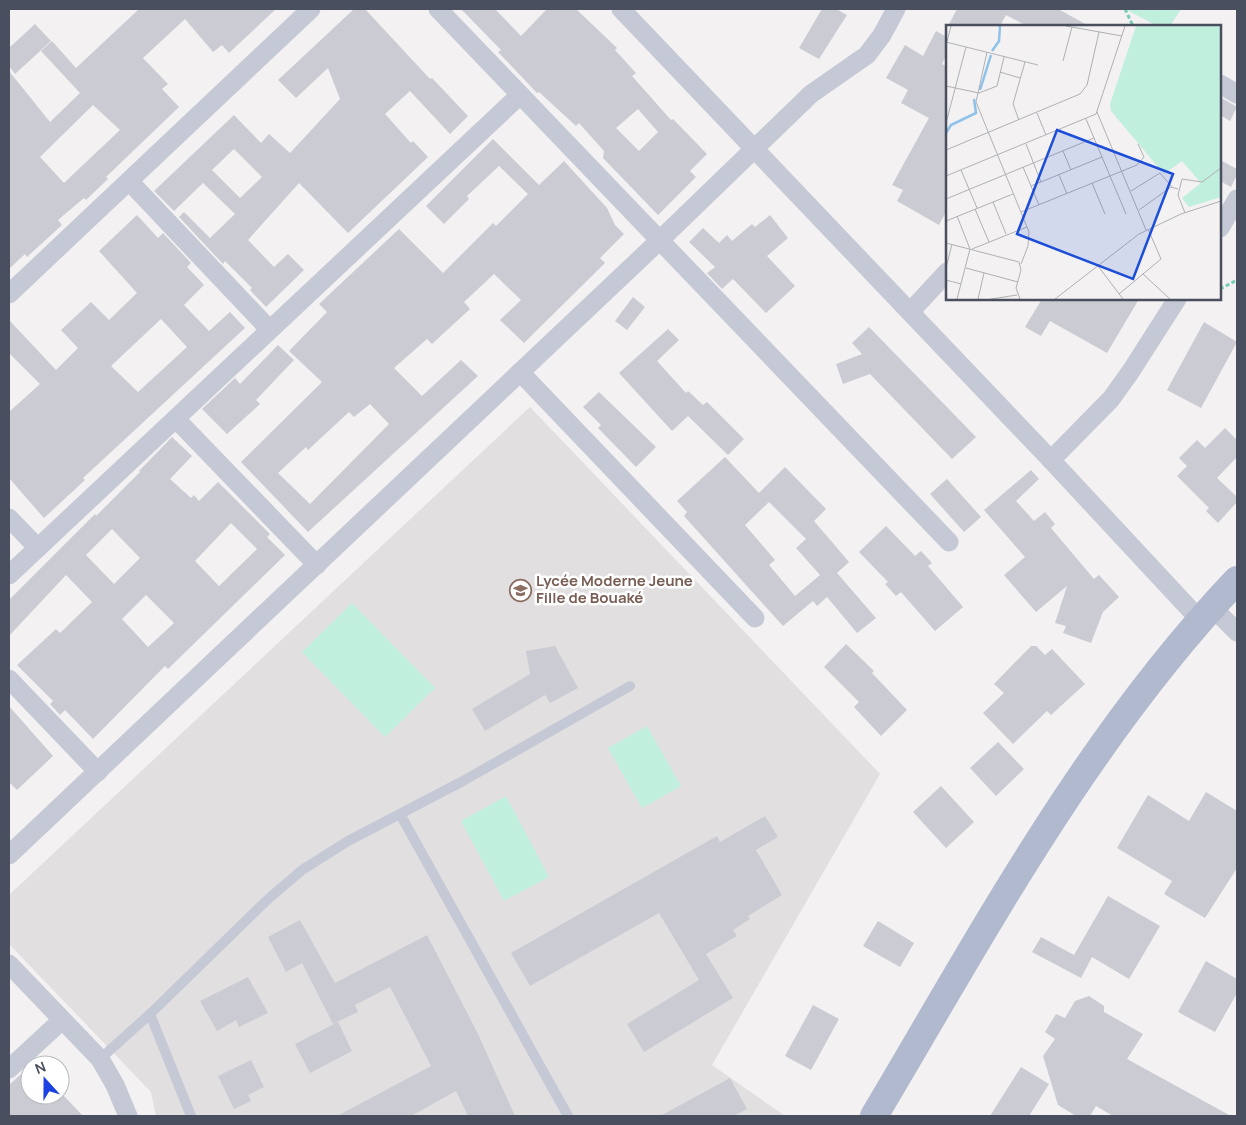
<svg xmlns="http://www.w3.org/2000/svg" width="1246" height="1125" viewBox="0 0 1246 1125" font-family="Manrope,sans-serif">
<rect width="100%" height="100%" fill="#f3f1f1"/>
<polygon fill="#e1dfe0" points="530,407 880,774 712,1065 785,1116 156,1116 151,1092 9,944 9,895"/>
<g fill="#c1efde">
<polygon points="1125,9 1181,9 1170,26 1157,26"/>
<polygon points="352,603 435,688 385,737 302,652"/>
<polygon points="647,726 681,786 642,808 608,748"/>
<polygon points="506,796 549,877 504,901 461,821"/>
</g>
<g fill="#cbccd3" fill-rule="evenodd">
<path d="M139 9H276L229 53 222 45 213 52 185 19 143 58 168 84 162 89 179 107 106 177 108 179 86 200 84 198 58 220 62 225 27 257 25 254 9 269V71L50 122 80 93 41 51 52 41 76 68ZM93 105 120 130 64 183 40 157Z"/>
<path d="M354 9H365L430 79 432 78 468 116 450 134 410 91 385 114 411 143 413 141 428 157 348 233 299 183 248 240 274 267 288 254 304 270 266 307 250 290 252 288 225 261 223 264 179 217 184 212 210 238 235 214 203 183 174 211 154 191 234 115 261 143 269 134 290 153 340 99 328 68 296 98 278 80ZM234 149 262 177 240 198 212 170Z"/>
<path d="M461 9H495L521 36 547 9H576L617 48 615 50 636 73 632 76 671 120 673 119 707 154 690 171 696 177 658 215 603 158 604 151 579 123 576 126 539 92 537 93 498 52 501 50ZM638 109 658 132 639 151 616 128Z"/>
<polygon points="822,9 836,9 847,15 819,59 799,48"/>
<polygon points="957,9 1058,9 1089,26 1027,26 1006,15 1000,26 948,26"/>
<polygon points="35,24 51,41 15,74 9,66 9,48"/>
<polygon points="936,31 947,37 947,54 942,64 947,67 947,210 939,225 897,201 903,190 892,185 929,118 901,103 908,90 886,78 905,45 923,56"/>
<polygon points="1220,97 1237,107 1230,121 1220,115"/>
<path d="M493 139 539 185 564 161 607 208 615 225 624 234 600 258 605 263 524 343 500 320 521 300 494 274 464 302 470 309 432 344 427 339 394 368 422 396 461 360 478 376 308 532 241 462 322 382 289 351 327 312 319 304 399 229 443 273 493 223 496 226 528 194 499 166 467 196 469 199 444 224 426 206ZM370 404 389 424 310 504 278 473 306 447 308 450 349 412 354 417Z"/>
<polygon points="1220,160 1237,169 1237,175 1231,187 1220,181"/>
<path d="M137 215 158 238 163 233 191 263 187 267 204 285 184 305 209 331 230 312 245 328 83 478 85 480 44 518 9 478V412L40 384 9 353V320L56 370 78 348 61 330 91 302 109 320 137 293 99 251ZM161 319 187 347 138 392 111 366Z"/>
<polygon points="770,215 788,238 767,256 795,286 766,313 733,279 722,289 707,273 715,267 689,242 703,228 719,243 727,235 732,241 752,224 755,227"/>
<polygon points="633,297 645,307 627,330 615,321"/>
<polygon points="1042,299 1139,299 1107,353 1050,321 1041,336 1025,327"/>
<polygon points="1204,322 1237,342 1201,408 1167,390"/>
<polygon points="869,327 976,437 952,459 870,374 843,384 836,364 862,354 852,343"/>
<polygon points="668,329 679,340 657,361 686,393 688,391 703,405 707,402 744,439 728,455 688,416 672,431 619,373"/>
<polygon points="278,345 294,360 256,400 260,404 227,434 202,409 235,378 240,384"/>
<polygon points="599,392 656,447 636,467 598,428 601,425 583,407"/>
<polygon points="1225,428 1237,440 1237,457 1217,478 1237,497 1237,502 1218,523 1206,511 1209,508 1177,476 1187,466 1179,458 1197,440 1205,448"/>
<path d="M172 437 192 456 170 479 191 498 194 495 199 501 218 482 270 534 267 537 285 555 168 669 165 666 93 739 65 710 60 715 50 704 53 701 17 665 56 629 60 633 92 602 66 575 9 636V600L95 514 96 516 140 472 139 471ZM231 523 257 549 219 586 195 561ZM112 529 140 558 114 584 86 555ZM146 595 174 623 148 647 122 619Z"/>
<path d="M725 457 759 493 785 467 826 509 814 521 849 562 837 573 876 618 857 633 827 597 817 606 813 601 783 626 684 516 687 512 677 501ZM769 502 806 539 796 548 820 575 795 596 769 565 775 560 745 525Z"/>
<polygon points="1031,470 1039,479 1016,501 1034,521 1045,512 1055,524 1051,528 1094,579 1099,575 1119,597 1103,612 1091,643 1063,633 1066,626 1055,623 1067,586 1036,612 1004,575 1025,557 984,510"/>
<polygon points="947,479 981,517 964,532 930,494"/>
<polygon points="886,526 915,556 921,551 932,563 928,566 963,607 935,631 901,592 896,596 885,584 888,582 859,552"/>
<polygon points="846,644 874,671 872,673 907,710 881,736 854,707 859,702 824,667"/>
<polygon points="555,646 578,688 550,703 545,695 485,731 472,709 530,674 526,651"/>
<polygon points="1031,646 1036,646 1045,655 1052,649 1085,684 1051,715 1047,711 1013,744 983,713 1004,693 994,684"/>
<polygon points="9,706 53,756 17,790 9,782"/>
<polygon points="998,742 1024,769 996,796 970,768"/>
<polygon points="941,786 974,822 946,848 913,812"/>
<polygon points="1206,792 1237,811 1237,868 1205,918 1164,894 1172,881 1117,848 1148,795 1189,821"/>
<polygon points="765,816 778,837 756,850 782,895 748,916 750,919 733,930 737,936 706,954 733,998 644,1052 627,1024 699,980 659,913 530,986 511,953 717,836 720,842"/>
<polygon points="1108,896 1160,926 1129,979 1092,957 1081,978 1032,952 1041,937 1074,955"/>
<polygon points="300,920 335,983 427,935 478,1034 515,1116 468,1116 456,1091 411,1116 337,1116 431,1066 390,987 355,1005 358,1012 333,1024 302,963 286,972 268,937"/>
<polygon points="878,921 914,943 900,967 863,946"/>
<polygon points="1206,961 1237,979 1237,993 1215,1032 1178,1012"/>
<polygon points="248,977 268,1013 239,1027 236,1020 217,1031 200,1001"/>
<polygon points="1089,996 1104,1006 1104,1012 1143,1034 1127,1059 1231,1116 1113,1116 1096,1106 1090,1116 1076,1116 1058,1105 1043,1056 1055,1039 1045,1032 1056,1014 1065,1018 1075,1001"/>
<polygon points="813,1005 839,1019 811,1070 785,1056"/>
<polygon points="338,1022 352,1051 310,1073 295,1044"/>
<polygon points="251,1060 264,1087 248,1095 251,1101 234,1109 218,1076"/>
<polygon points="30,1066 30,1095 63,1095 83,1116 9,1116 9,1085"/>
<polygon points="1021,1067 1049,1084 1029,1116 990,1116"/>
<polygon points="730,1078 747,1109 734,1116 660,1116"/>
</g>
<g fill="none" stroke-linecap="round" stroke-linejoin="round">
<g stroke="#79cdb8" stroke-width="3" stroke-dasharray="4 2.5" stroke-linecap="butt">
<polyline points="1125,9 1133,26"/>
<polyline points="1220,289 1237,280"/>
</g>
<g stroke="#c5c9d5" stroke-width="10">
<polyline points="400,814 568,1116"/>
<polyline points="150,1014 191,1116"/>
<polyline points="100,1059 150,1014 266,901 302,870 348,841 463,781 630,686"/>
</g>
<g stroke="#c5c9d5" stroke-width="19">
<polyline points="438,9 949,542"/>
<polyline points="621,9 1051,460 1199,619"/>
<polyline points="1220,84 1237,94"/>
<polyline points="129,181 269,329"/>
<polyline points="1220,228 1237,199"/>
<polyline points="9,294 311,9"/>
<polyline points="910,312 947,272"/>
<polyline points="520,372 755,618"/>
<polyline points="176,419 317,565"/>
<polyline points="1051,460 1111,399 1131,371 1177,299"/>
<polyline points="9,518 38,548"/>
<polyline points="9,575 520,95"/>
<polyline points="1212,607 1237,632"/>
<polyline points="9,679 98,772"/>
<polyline points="9,855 660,240 811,94 867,55 882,35 896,9"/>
<polyline points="9,964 100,1059 115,1085 128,1116"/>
<polyline points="9,1069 62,1020"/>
</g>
<path stroke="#b1b9cf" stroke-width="28" d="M874 1116C984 931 1087 738 1237 580"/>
</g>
<defs>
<symbol id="school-ring" viewBox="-11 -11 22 22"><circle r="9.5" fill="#fff" stroke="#8d6e63" stroke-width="1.5"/><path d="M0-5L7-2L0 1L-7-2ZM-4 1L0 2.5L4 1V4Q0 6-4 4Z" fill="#8d6e63"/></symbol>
</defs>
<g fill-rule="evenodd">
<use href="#school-ring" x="508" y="578" width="25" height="25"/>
</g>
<g text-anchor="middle" stroke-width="5" stroke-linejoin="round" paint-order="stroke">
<g font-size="15" font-weight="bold" fill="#785e54" stroke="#fff" text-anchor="start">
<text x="536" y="586">Lycée Moderne Jeune<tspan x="536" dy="17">Fille de Bouaké</tspan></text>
</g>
</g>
<g transform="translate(946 25)">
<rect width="275" height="275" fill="#f3f1f1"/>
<path d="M190 1H275V172L243 182 236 173 255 158 236 136 218 149 165 86 164 79Z" fill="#c1efde"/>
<path fill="none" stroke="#8ec2eb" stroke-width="2.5" d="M46 26 53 16 54 1M34 65 45 30M0 108 5 100 30 88 28 74"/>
<path fill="none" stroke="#afb0b6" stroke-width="1" d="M120 1 176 11M0 17 92 40M0 20 5 1M41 27 30 77 83 207 82 221 75 239M117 36 126 2M54 47 74 53M0 61 33 68 51 61 58 32M151 87 200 205M91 88 100 110M140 94 180 189M73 95 67 79 79 37M0 98 20 22M80 119 95 157M0 125 134 69 141 60 153 7M117 126 125 145M77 142 93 180M15 145 31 183M113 150 121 169M0 151 150 89 179 1M146 158 159 189M85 161 156 132M185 166 214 148 226 162M0 174 148 113M47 177 60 209M29 184 43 217M193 185 225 162 232 164M75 187 191 140 198 132 192 119M239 188 232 170 236 154 256 157 275 143M0 196 67 169M0 218 73 237 75 245 70 263 74 274M26 224 81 202M152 241 177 274M0 243 6 219M20 243 72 257M197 249 224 274M0 255 15 259M173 269 215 234 202 204M11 274 24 224 11 191M32 274 38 248M45 274 71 270M109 274 193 209 235 189 275 176"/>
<path fill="#1d4ed8" fill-opacity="0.15" stroke="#1d4ed8" stroke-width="2.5" d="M111 105 227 149 187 254 71 209Z"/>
<rect width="275" height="275" fill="none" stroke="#494f5e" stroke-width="2.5"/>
</g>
<rect width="1246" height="1125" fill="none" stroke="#494f5e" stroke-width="20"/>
<g transform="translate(45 1080) rotate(339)"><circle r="24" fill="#ffffff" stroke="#b6b9bf"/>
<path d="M0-4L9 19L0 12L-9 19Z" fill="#1c42e2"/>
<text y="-8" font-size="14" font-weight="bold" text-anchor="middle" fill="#494f5e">N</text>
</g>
</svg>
